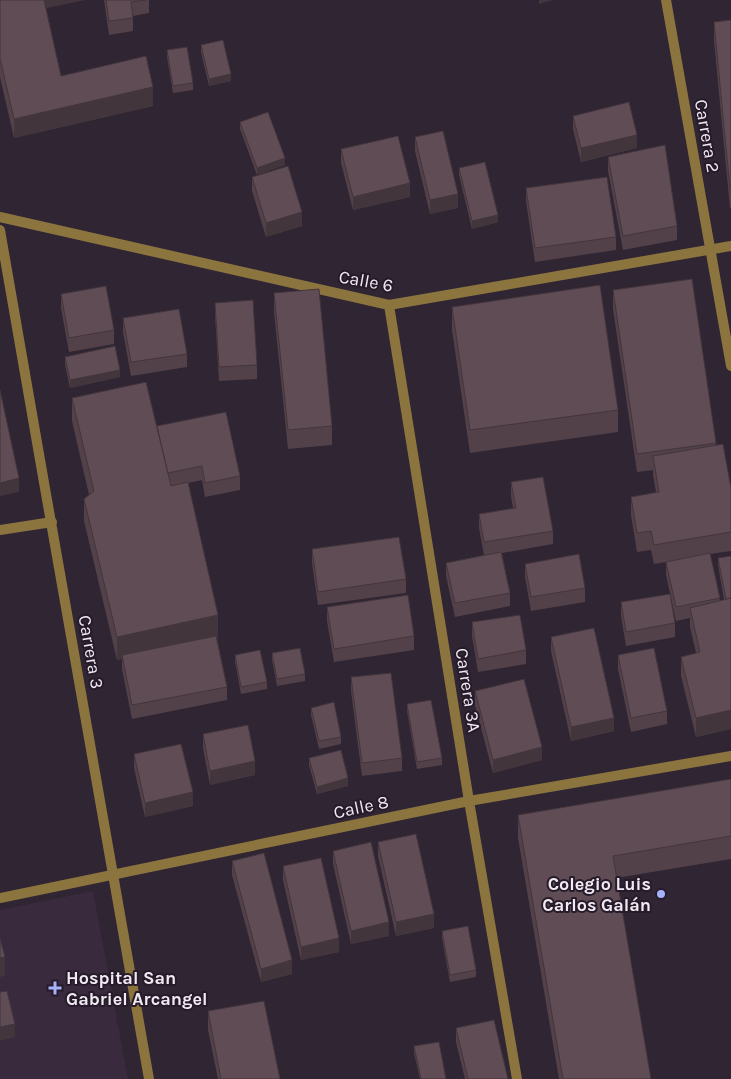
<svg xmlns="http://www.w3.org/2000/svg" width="731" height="1079" viewBox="0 0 731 1079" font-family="Karla,sans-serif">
<rect width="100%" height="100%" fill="#2f2533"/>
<polygon fill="#392a3e" points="93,891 128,1079 0,1079 0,910"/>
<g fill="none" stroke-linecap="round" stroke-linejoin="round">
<g stroke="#8c743f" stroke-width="10">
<polyline points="666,0 731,366"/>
<polyline points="0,217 389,305 731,246"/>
<path d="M0 230C50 513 97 797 149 1079"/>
<polyline points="389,305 469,801 517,1079"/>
<polyline points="0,530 52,522"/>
<polyline points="0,898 469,801 731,756"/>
</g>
</g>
<g fill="#534149">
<polygon points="0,0 84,0 46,8 61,76 153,106 14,138 0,77"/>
<polygon points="104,0 149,0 149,13 133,16 133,31 109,35"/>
<polygon points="731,20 731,208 730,208 714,41 714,22"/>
<polygon points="201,45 231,81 209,86 201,52"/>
<polygon points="167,50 193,83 193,90 173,93 167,57"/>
<polygon points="573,116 637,148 581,162 573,129"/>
<polygon points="240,122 285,165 257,175 240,129"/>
<polygon points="415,137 458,208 430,214 415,151"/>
<polygon points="341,149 410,197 353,210 341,163"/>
<polygon points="608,157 677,226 677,240 623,250 608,171"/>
<polygon points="459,168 498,222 472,229 459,175"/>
<polygon points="252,177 302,226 266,237 252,191"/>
<polygon points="526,188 616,237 616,250 535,262 526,201"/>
<polygon points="613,290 716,443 716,446 731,488 731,551 710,554 720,601 724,600 718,565 718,558 731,556 731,729 696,737 681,676 681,657 696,653 690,627 690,618 676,621 666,575 666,562 654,564 651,550 637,552 631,515 631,497 656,492 653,475 653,470 637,472 613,309"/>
<polygon points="274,293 332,426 332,445 288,449 274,312"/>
<polygon points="61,294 114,330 114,344 69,352 61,308"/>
<polygon points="215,303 257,365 257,379 219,381 215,316"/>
<polygon points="452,307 618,410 618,432 470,453 452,330"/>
<polygon points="123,318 187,354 187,367 131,376 123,332"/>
<polygon points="65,357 120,377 70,388 65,365"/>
<polygon points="72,398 157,426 240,476 240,490 205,497 202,480 188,483 218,638 217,638 227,687 227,700 132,719 122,669 122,659 117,660 84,521 84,499 89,495 72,421"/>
<polygon points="511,482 553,531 553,544 502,553 510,593 510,606 455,617 446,576 446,563 484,555 479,528 479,514 513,508 511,496"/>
<polygon points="312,549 406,579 406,593 318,605 312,563"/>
<polygon points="525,564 585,588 585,602 531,611 525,577"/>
<polygon points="621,602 675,623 675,637 626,646 621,616"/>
<polygon points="327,607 414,636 414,650 334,662 327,621"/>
<polygon points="472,622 526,650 526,664 478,672 472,636"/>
<polygon points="551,637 614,731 571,741 551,651"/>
<polygon points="272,653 305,674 305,681 277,686 272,660"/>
<polygon points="235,655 267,682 267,689 241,694 235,662"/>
<polygon points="618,655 667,711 667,724 631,732 618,669"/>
<polygon points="351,677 402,758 402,771 362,776 351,691"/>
<polygon points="475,691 542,760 493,773 475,705"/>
<polygon points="407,704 442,758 442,765 417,769 407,711"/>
<polygon points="311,708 341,737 341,744 319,749 311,715"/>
<polygon points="203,734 255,775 210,785 203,748"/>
<polygon points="134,754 193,806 145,817 134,768"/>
<polygon points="309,758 348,786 317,794 309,765"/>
<polygon points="731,779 731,859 616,878 651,1079 559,1079 518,838 518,815"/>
<polygon points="378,842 434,928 396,936 378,856"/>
<polygon points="333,851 389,936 351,944 333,864"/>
<polygon points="232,861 292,974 261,982 232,875"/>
<polygon points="283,866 339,952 301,960 283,880"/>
<polygon points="442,931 476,970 476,977 450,982 442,938"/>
<polygon points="208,1011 280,1079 218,1079 208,1030"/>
<polygon points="456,1028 508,1079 465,1079 456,1042"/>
<polygon points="414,1046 446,1079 420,1079 414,1053"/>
</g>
<g fill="#43353c">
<polygon points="42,0 84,0 42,9"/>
<polygon points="539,0 553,0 539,4"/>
<polygon points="231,74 231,81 209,86 209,79"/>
<polygon points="153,87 153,106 14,138 14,119"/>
<polygon points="637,135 637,148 581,162 581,148"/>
<polygon points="285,158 285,165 257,175 257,168"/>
<polygon points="410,183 410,197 353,210 353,197"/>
<polygon points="458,194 458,208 430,214 430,200"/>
<polygon points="302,212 302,226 266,237 266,223"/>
<polygon points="498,215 498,222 472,229 472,221"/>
<polygon points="120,370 120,377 70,388 70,380"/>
<polygon points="19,478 19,492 0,496 0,483"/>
<polygon points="218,615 218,638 122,659 122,655 122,659 117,660 117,637"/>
<polygon points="731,710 731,729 696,737 696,718"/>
<polygon points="614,718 614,731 571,741 571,727"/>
<polygon points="542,747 542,760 493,773 493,760"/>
<polygon points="255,761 255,775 210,785 210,771"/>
<polygon points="348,778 348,786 317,794 317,787"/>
<polygon points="193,792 193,806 145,817 145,803"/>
<polygon points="434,914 434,928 396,936 396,922"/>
<polygon points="389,922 389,936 351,944 351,931"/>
<polygon points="339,938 339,952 301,960 301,947"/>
<polygon points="5,957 5,976 0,977 0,958"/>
<polygon points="292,960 292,974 261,982 261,969"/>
<polygon points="15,1024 15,1037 0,1041 0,1027"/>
</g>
<g fill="#604c55" stroke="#43353c">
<polygon points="0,0 44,0 61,76 146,56 153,87 14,119 0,58"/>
<polygon points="106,0 146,0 131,2 133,18 109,21"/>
<polygon points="731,20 731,189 730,189 714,22"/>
<polygon points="223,40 231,74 209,79 201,45"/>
<polygon points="187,47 193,83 173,86 167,50"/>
<polygon points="629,102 637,135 581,148 573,116"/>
<polygon points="268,112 285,158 257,168 240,122"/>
<polygon points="443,131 458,194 430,200 415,137"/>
<polygon points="398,136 410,183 353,197 341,149"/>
<polygon points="665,145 677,226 623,236 608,157"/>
<polygon points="485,162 498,215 472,221 459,168"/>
<polygon points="288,166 302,212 266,223 252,177"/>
<polygon points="607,177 616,237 535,248 526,188"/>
<polygon points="692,279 716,443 637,454 613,290"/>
<polygon points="600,285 618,410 470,430 452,307"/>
<polygon points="106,286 114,330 69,338 61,294"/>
<polygon points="319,289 332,426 288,430 274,293"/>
<polygon points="253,300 257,365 219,367 215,303"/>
<polygon points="179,309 187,354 131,362 123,318"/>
<polygon points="115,346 120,370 70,380 65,357"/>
<polygon points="146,382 171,486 188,482 218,615 117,637 84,499 94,491 72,398"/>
<polygon points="0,390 19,478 0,483"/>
<polygon points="226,412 240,476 205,483 202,466 168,473 157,426"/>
<polygon points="723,444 731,488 731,532 654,545 651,531 637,533 631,497 659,492 653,456"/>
<polygon points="543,477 553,531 484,542 479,514 516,508 511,482"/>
<polygon points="399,537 406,579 318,592 312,549"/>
<polygon points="501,552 510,593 455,603 446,563"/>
<polygon points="710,553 720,598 676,607 666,562"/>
<polygon points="579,554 585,588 531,597 525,564"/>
<polygon points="731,556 731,598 726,599 718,558"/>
<polygon points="670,594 675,623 626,632 621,602"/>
<polygon points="408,595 414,636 334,649 327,607"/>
<polygon points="731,598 731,710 696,718 681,657 700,652 690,608"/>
<polygon points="520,615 526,650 478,659 472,622"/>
<polygon points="594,628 614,718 571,727 551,637"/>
<polygon points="216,636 227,687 132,705 122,655"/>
<polygon points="300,648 305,674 277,679 272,653"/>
<polygon points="654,648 667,711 631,718 618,655"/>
<polygon points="260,650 267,682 241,687 235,655"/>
<polygon points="391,673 402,758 362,763 351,677"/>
<polygon points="524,679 542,747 493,760 475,691"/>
<polygon points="431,700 442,758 417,762 407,704"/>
<polygon points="334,702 341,737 319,741 311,708"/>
<polygon points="248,725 255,761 210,771 203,734"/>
<polygon points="181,744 193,792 145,803 134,754"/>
<polygon points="341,750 348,778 317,787 309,758"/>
<polygon points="731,779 731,836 613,856 651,1079 563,1079 518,815"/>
<polygon points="416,834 434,914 396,922 378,842"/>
<polygon points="371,842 389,922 351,931 333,851"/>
<polygon points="264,853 292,960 261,969 232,861"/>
<polygon points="321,858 339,938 301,947 283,866"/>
<polygon points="468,926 476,970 450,975 442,931"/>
<polygon points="0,938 5,957 0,958"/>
<polygon points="7,991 15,1024 0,1027 0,992"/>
<polygon points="264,1001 280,1079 221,1079 208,1011"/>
<polygon points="494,1020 508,1079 468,1079 456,1028"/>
<polygon points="439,1042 446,1079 421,1079 414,1046"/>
</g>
<g fill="#a6b1fc" stroke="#261b29" stroke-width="2">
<circle cx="661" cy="894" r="5"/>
<path d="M52.5 980.5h5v5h5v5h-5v5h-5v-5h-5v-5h5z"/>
</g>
<g text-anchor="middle" stroke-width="4" stroke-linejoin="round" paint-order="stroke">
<g font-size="18" fill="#f1eaf4" stroke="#261b29">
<text transform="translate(707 136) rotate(80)" y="6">Carrera 2</text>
<text transform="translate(366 281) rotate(10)" y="6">Calle 6</text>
<text transform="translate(91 652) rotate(80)" y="6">Carrera 3</text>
<text transform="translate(468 690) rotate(81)" y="6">Carrera 3A</text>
<text transform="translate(361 807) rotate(-12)" y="6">Calle 8</text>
</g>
<g font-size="18" font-weight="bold" fill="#f1eaf4" stroke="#261b29" text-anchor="end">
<text x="651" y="890">Colegio Luis<tspan x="651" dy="21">Carlos Galán</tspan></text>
<text x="66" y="984" text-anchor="start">Hospital San<tspan x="66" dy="21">Gabriel Arcangel</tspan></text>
</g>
</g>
</svg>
